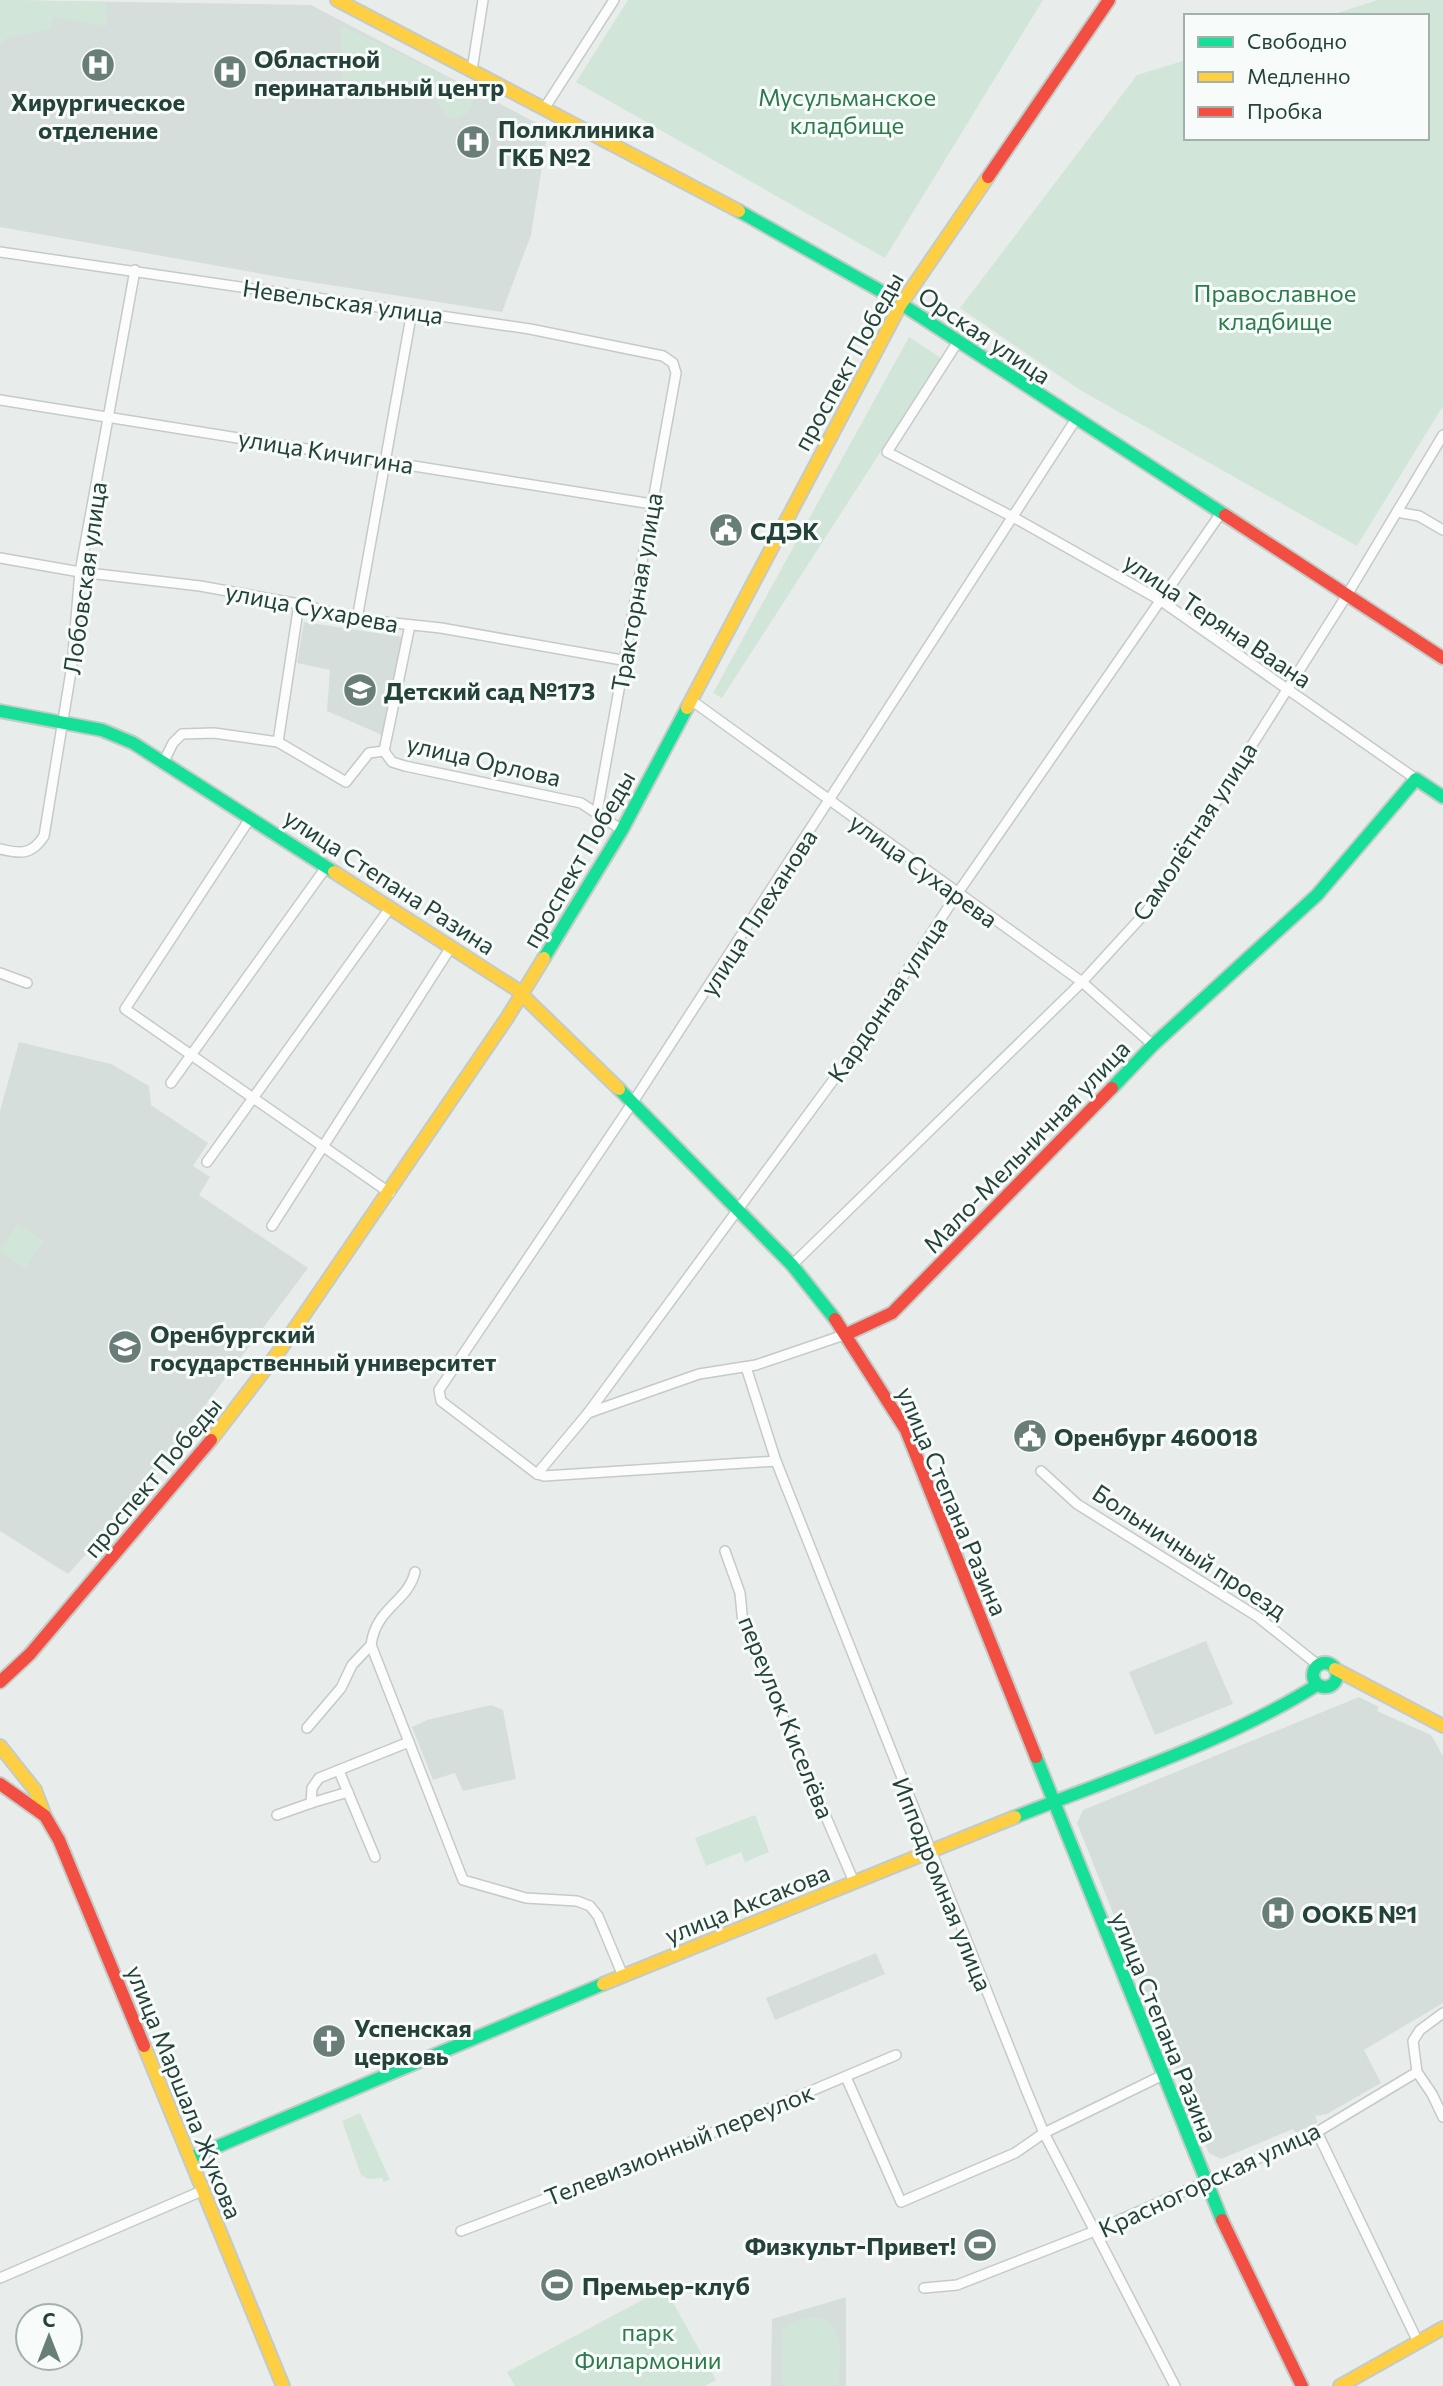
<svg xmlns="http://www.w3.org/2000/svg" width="1443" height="2386" font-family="Commissioner,sans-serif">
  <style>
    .built { fill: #d6dedb }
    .green { fill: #d1e6d8 }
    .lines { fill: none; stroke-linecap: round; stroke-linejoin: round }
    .street-casing { stroke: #c5cac8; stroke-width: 12 }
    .fast-casing { stroke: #c3cbc8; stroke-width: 16 }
    .slow-casing { stroke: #c3cbc8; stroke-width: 16 }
    .jam-casing { stroke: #c3cbc8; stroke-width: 16 }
    .street { stroke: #fcfcfc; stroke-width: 9 }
    .fast { stroke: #16e098; stroke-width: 12 }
    .slow { stroke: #ffcf43; stroke-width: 12 }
    .jam { stroke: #f24e42; stroke-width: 12 }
    .labels { text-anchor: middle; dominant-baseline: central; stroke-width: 6; stroke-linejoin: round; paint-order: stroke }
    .poi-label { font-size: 24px; font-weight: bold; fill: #24423a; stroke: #f7fbf9; text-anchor: start }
    .park-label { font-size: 24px; fill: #2d7a4b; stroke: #f7fbf9 }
    .street-label { font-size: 24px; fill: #24423a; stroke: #f7fbf9 }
  </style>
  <rect width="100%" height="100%" fill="#e8edeb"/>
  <g class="built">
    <path d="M0,0L311,5L548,129L531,235L502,312L285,278L0,227Z"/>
    <path d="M304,622L403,637L382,735L327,711L330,670L297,663Z"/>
    <path d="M19,1042L111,1064L149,1086L151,1105L208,1143L193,1166L210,1177L199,1195L308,1268L128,1508L68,1574L0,1531V1111Z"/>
    <path d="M1206,1641L1233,1704L1155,1735L1129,1672Z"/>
    <path d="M1359,1697L1379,1707L1377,1711L1431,1735L1443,1756V2003L1364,2050L1381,2083L1327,2114L1315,2116L1318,2122L1297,2135L1293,2129L1221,2159L1209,2153L1077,1823L1083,1810Z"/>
    <path d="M491,1705L503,1710L516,1779L463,1791L455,1773L433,1780L412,1727L427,1720Z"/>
    <path d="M876,1953L885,1974L775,2020L766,1998Z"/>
    <path d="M846,2297V2386H771L772,2319Z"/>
  </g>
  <g class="green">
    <path d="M0,0L106,2L107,26L52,17L50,29L6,38L0,44Z"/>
    <path d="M628,0H1043L885,258L576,82Z"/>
    <path d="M1378,0H1443V406L1357,546L1080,390L960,308L1137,75L1186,60V138H1427V16H1328Z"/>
    <path d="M341,25L477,92L469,112L457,119C438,115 438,100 433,85C405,78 366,86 342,78Z"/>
    <path d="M909,337L941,358L722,698L713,693Z"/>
    <path d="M17,1224L43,1241L25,1268L0,1252Z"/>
    <path d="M755,1815L769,1852L745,1862L741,1852L706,1866L695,1838Z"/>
    <path d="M360,2113L390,2180L384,2182L382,2178L368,2179L361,2175L342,2121Z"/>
    <path d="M665,2288L716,2380L705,2386H515L507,2372Z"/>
    <path d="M806,2318C848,2313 839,2358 839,2386H782V2331L789,2324Z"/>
  </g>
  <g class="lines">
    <g class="street-casing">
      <g id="street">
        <path d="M472,70L483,0"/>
        <path d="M544,109L614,0"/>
        <path d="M0,252L530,329L663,356L673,363L676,373L597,812"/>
        <path d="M957,343L887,452L1013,517L1160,600L1416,779"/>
        <path d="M0,400L652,504"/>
        <path d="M1397,512L1419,516L1443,530"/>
        <path d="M0,558L80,572L200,586L299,604L357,619L441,628L622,660"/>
        <path d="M357,619L412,311"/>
        <path d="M691,700L1082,982L1153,1045"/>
        <path d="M278,742L299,604"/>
        <path d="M384,751L392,762L405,766L581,803L622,830"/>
        <path d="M384,751L410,625"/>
        <path d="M164,761L173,743L182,734L214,733L278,742L346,782L369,753L384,751"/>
        <path d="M251,817L125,1009L390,1193"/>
        <path d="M0,849C21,854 32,855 44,836L72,665L80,572L135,270"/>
        <path d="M0,973L27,983"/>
        <path d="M171,1083L327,866"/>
        <path d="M207,1162L390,908"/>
        <path d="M272,1226L451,947"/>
        <path d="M792,1265L1082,982L1147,911L1347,595L1443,435"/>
        <path d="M746,1367L776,1461L1025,2087L1044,2133L1175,2386"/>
        <path d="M588,1413L699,1374L756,1365L847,1334"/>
        <path d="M776,1461L544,1476L537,1474L441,1401L439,1390L633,1102L1076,419"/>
        <path d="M1041,1471L1077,1504L1258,1617L1318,1665"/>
        <path d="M537,1474L588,1413L851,1056L957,894L1221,513"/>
        <path d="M725,1551L740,1593L743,1624L854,1882"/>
        <path d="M415,1572C408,1602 376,1607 371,1645L463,1880L526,1898L577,1901L590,1906L598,1916L623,1976"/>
        <path d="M307,1728L341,1688L352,1665L371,1645"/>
        <path d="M339,1771L375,1857"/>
        <path d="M311,1803L348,1792"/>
        <path d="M277,1815L311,1803L312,1788L319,1778L409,1742"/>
        <path d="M1417,2072L1432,2094L1443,2117"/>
        <path d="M846,2077L901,2202L1015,2153L1044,2133L1161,2076"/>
        <path d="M1317,2132L1418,2342"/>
        <path d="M461,2231L655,2157L896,2055"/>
        <path d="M0,2278L204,2190"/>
        <path d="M924,2288L957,2285L1095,2231L1317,2132L1417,2072L1413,2041L1420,2030L1443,2013"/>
      </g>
    </g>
    <g class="fast-casing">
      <g id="fast">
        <path d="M739,211L886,294L1225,515"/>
        <path d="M0,711L102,730L133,743L334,872"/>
        <path d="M544,958L622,830L687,708"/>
        <path d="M1112,1088L1153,1045L1317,895L1416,779L1443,797"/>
        <path d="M619,1089L792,1265L835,1319"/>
        <circle cx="1325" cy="1675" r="12"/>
        <path d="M1036,1757L1222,2220"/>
        <path d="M1015,1817C1113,1778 1228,1741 1317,1685"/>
        <path d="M190,2158L603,1984"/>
      </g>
    </g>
    <g class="slow-casing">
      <g id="slow">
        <path d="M337,0L739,211"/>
        <path d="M687,708L901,304L988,177"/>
        <path d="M334,872L516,989L619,1089"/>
        <path d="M211,1440L280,1350L507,1018L544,958"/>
        <path d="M1335,1669L1443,1726"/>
        <path d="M0,1746L35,1790L45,1816"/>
        <path d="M603,1984L1015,1817"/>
        <path d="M144,2046L283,2386"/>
        <path d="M1340,2386L1443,2328"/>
      </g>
    </g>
    <g class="jam-casing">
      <g id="jam">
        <path d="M988,177L1109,0"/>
        <path d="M1225,515L1443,658"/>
        <path d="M835,1319L906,1430L1036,1757"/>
        <path d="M847,1334L892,1313L1112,1088"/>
        <path d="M0,1682L30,1654L211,1440"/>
        <path d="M0,1784L45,1816L59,1840L144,2046"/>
        <path d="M1222,2220L1302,2386"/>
      </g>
    </g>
    <use href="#street" class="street"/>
    <use href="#fast" class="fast"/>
    <use href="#slow" class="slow"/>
    <use href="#jam" class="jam"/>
  </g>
  <defs>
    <g id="hospital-disc" transform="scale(1.75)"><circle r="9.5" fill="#697e78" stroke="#f7fbf9"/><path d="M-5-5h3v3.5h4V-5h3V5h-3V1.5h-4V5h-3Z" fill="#fff"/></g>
    <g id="civic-disc" transform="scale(1.75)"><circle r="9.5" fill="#697e78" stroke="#f7fbf9"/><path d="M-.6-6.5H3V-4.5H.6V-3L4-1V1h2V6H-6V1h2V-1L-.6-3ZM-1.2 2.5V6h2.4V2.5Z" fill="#fff"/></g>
    <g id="school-disc" transform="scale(1.75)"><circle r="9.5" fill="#697e78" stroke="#f7fbf9"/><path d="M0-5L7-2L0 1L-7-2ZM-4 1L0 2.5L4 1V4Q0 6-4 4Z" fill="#fff"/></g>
    <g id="university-disc" transform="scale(1.75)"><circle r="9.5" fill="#697e78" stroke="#f7fbf9"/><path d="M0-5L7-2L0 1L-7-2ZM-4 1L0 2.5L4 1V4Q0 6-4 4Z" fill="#fff"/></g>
    <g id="church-disc" transform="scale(1.75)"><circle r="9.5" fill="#697e78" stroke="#f7fbf9"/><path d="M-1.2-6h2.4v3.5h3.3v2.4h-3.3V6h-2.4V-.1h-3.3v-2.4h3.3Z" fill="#fff"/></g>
    <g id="stadium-disc" transform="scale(1.75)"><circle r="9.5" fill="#697e78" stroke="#f7fbf9"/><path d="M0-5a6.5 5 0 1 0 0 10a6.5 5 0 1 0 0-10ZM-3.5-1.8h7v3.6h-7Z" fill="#fff"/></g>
  </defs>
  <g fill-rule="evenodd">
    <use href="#hospital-disc" x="98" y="65"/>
    <use href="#hospital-disc" x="230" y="72"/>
    <use href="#hospital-disc" x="473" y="142"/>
    <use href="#civic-disc" x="726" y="530"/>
    <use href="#school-disc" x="360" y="690"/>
    <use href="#university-disc" x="125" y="1347"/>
    <use href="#civic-disc" x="1030" y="1436"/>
    <use href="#hospital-disc" x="1278" y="1913"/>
    <use href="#church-disc" x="329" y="2041"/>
    <use href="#stadium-disc" x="980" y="2245"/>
    <use href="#stadium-disc" x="557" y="2285"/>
  </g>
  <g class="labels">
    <g class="poi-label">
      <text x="254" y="58">Областной<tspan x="254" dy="28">перинатальный центр</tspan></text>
      <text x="98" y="101" text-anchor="middle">Хирургическое<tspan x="98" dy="28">отделение</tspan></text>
      <text x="498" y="128">Поликлиника<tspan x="498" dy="28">ГКБ №2</tspan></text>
      <text x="750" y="530">СДЭК</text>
      <text x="384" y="690">Детский сад №173</text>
      <text x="150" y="1333">Оренбургский<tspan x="150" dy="28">государственный университет</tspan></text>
      <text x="1054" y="1436">Оренбург 460018</text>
      <text x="1302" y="1913">ООКБ №1</text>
      <text x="354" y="2027">Успенская<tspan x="354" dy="28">церковь</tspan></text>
      <text x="956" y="2245" text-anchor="end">Физкульт-Привет!</text>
      <text x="582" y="2285">Премьер-клуб</text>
    </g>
    <g class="park-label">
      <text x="847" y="96">Мусульманское<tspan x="847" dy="28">кладбище</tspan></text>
      <text x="1275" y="292">Православное<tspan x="1275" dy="28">кладбище</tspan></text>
      <text x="648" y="2331">парк<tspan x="648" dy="28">Филармонии</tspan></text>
    </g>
    <g class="street-label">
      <text transform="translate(343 301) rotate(8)">Невельская улица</text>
      <text transform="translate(985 335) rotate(34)">Орская улица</text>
      <text transform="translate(848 361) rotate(-61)">проспект Победы</text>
      <text transform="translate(326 451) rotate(9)">улица Кичигина</text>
      <text transform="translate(84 578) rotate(-82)">Лобовская улица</text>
      <text transform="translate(636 592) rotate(-80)">Тракторная улица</text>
      <text transform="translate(312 607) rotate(11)">улица Сухарева</text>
      <text transform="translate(1218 620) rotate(34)">улица Теряна Ваана</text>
      <text transform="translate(484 760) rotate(13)">улица Орлова</text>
      <text transform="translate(1194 831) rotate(-57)">Самолётная улица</text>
      <text transform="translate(578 859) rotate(-60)">проспект Победы</text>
      <text transform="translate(924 870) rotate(36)">улица Сухарева</text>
      <text transform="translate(390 881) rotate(33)">улица Степана Разина</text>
      <text transform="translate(758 912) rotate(-57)">улица Плеханова</text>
      <text transform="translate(887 999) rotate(-56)">Кардонная улица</text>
      <text transform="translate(1026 1146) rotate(-46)">Мало-Мельничная улица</text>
      <text transform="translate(152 1477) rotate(-50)">проспект Победы</text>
      <text transform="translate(953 1501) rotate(67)">улица Степана Разина</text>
      <text transform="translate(1190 1551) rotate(33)">Больничный проезд</text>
      <text transform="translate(787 1717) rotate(68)">переулок Киселёва</text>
      <text transform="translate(943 1884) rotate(68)">Ипподромная улица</text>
      <text transform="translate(747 1903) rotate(-22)">улица Аксакова</text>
      <text transform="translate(1165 2027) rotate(68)">улица Степана Разина</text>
      <text transform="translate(185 2092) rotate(68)">улица Маршала Жукова</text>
      <text transform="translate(679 2144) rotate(-22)">Телевизионный переулок</text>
      <text transform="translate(1209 2179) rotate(-25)">Красногорская улица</text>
    </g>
  </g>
  <rect x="1184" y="14" width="245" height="126" fill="#f7fbf9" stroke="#a3b1ad" stroke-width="2"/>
  <rect x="1198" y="37" width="35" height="10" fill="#16e098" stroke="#a3b1ad" stroke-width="2"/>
  <text x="1247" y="49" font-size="21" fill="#24423a">Свободно</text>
  <rect x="1198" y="72" width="35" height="10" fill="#ffcf43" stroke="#a3b1ad" stroke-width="2"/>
  <text x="1247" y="84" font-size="21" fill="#24423a">Медленно</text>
  <rect x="1198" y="107" width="35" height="10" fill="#f24e42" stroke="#a3b1ad" stroke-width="2"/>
  <text x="1247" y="119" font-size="21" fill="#24423a">Пробка</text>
  <g transform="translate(49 2337)"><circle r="33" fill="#f7fbf9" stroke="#a3b1ad" stroke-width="2"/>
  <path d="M0-5L12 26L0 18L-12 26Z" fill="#697e78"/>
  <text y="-10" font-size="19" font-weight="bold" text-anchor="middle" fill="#24423a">С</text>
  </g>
</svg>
